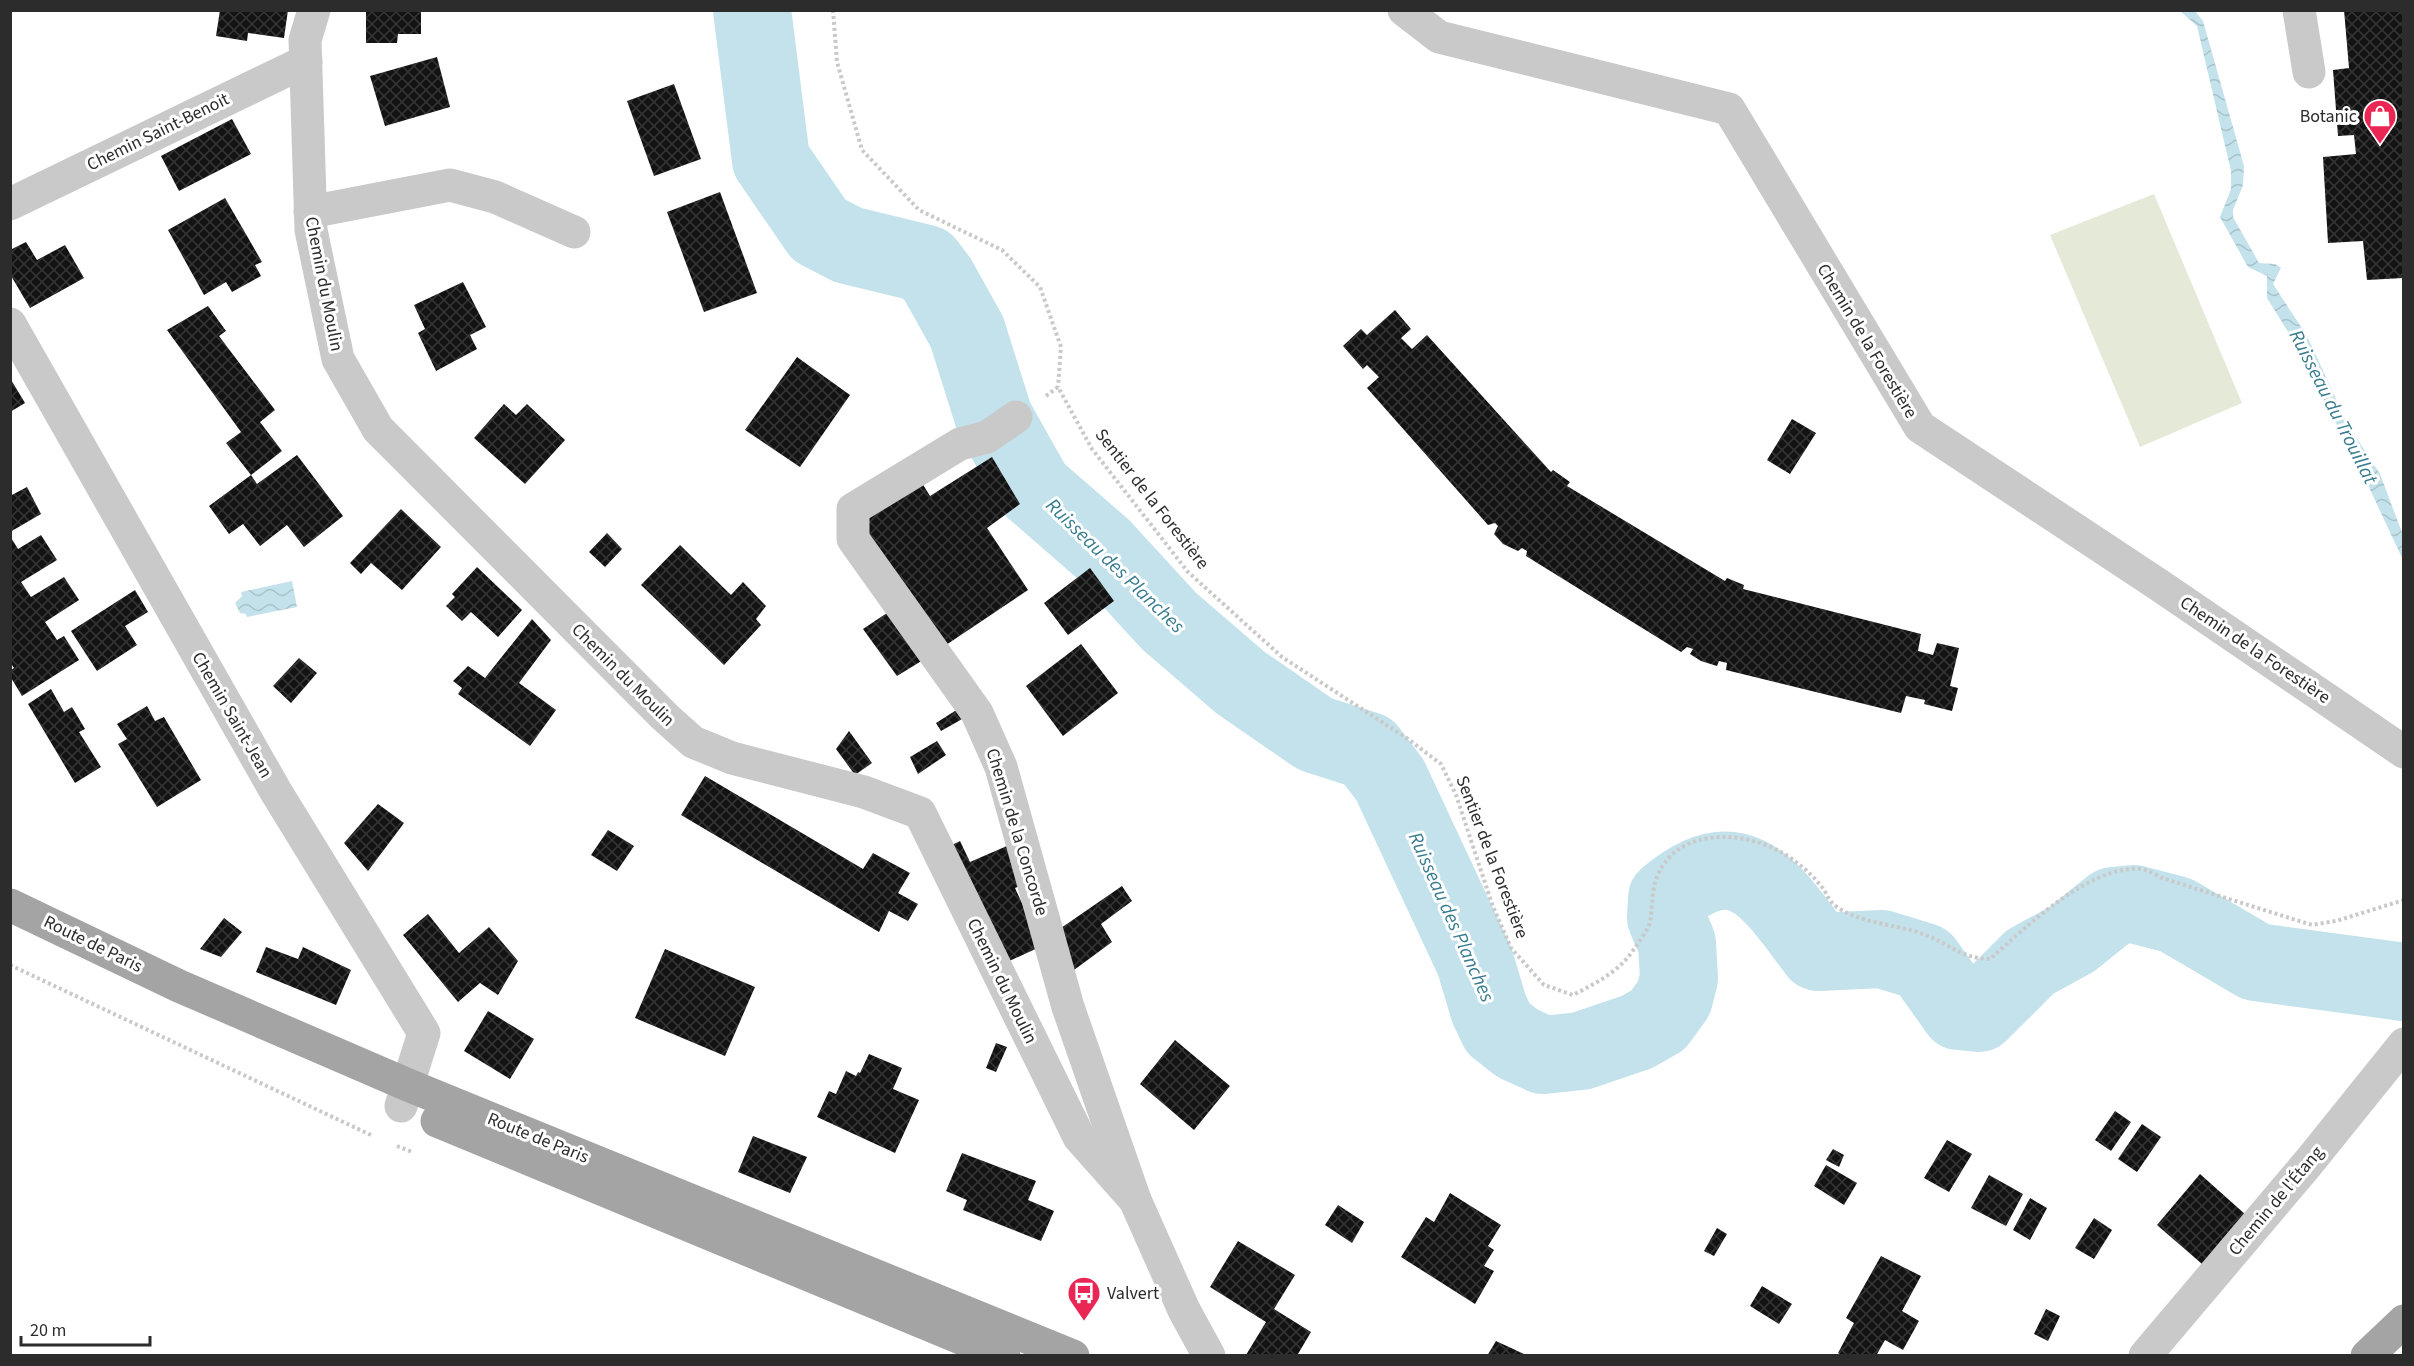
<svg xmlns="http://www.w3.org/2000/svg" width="2414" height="1366" font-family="'Source Sans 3',sans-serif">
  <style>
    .park { fill: #e5ead8 }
    .water { fill: url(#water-waves) }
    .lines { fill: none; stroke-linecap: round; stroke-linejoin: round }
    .river { stroke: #c3e2eb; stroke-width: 78 }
    .building { fill: url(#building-cross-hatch) }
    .path { stroke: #c9c9c9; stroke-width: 4; stroke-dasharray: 3 3; stroke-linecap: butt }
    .minor { stroke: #c9c9c9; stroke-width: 33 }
    .major { stroke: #a4a4a4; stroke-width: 33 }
    .labels { text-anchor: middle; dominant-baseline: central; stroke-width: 6; stroke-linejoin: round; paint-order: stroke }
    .poi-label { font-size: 18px; fill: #2c2c2c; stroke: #fff; text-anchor: end }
    .street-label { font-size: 18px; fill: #2c2c2c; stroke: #fff }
    .water-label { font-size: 20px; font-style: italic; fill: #387c8f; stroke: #fff }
  </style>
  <defs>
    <pattern id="water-waves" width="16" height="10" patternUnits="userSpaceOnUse" patternTransform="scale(1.5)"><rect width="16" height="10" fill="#c3e2eb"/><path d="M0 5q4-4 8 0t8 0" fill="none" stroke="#a8c2ca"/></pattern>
    <pattern id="building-cross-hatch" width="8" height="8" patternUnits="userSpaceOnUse" patternTransform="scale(1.5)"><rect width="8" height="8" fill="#131313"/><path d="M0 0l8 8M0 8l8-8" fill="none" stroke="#363636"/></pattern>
  </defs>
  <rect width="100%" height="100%" fill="#fff"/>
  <path class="park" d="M2154,194L2242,403L2140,447L2050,235Z"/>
  <g class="water">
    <path d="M2180,11H2195L2203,21L2244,166L2243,185L2233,210V217L2259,263L2275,264L2281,268L2273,284L2307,336L2348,425L2380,474L2403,535V560L2359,466L2321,395L2310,367L2267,298V276L2248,267L2220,217L2231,189V171L2197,26Z"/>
    <path d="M292,581L297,607L247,617L246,614L240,613L235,603L242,596L241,592Z"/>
  </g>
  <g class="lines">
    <path class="river" d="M752,10L771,160L819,230L848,245L926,264L938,280L967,332L994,418L1034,489L1103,549L1169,621L1241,683L1315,734L1368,751L1390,780L1475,962L1489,1009L1498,1028L1517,1043L1543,1055L1581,1051L1637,1032L1658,1020L1674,998L1679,978L1677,943L1666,918L1667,898C1741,835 1773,893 1818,952L1882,949L1924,962L1959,1011L1979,1013L2030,962L2072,939L2113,906L2134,904L2176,915L2256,962L2404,982"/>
  </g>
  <g class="building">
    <path d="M220,10H288L284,38L248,33L247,41L216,36Z"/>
    <path d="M366,10H421V34H398L397,43H366Z"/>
    <path d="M2344,10H2403V278L2367,280L2363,241L2328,243L2323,157L2356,154L2354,135L2338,136L2333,70L2349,68Z"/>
    <path d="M437,57L450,107L385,126L370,76Z"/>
    <path d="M674,84L701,159L654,176L627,101Z"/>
    <path d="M232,119L251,154L179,191L161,156Z"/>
    <path d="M720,192L757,293L704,312L667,212Z"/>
    <path d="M225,198L262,262L255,265L261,276L232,292L226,282L204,295L168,230Z"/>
    <path d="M26,242L37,260L65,245L84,278L30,308L10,274V250Z"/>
    <path d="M463,282L486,327L470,335L477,349L436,371L418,333L425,329L414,305Z"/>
    <path d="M208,306L226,331L219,336L275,410L260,422L282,451L251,475L226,443L241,432L167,330Z"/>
    <path d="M1395,310L1411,329L1401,338L1412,349L1427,335L1551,472L1553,470L1570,482L1567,486L1725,581L1727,578L1744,585L1743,589L1921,634L1918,651L1933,655L1937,643L1959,648L1950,686L1958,688L1952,711L1924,704L1925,700L1906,696L1901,713L1726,670L1727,663L1719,661L1717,666L1701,661L1690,654L1693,649L1687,647L1681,652L1526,556L1527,551L1522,548L1518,551L1503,544L1494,534L1498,526L1495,523L1488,525L1367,388L1379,377L1367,365L1363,369L1343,346L1361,329L1367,335Z"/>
    <path d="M797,357L850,395L800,467L745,430Z"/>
    <path d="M10,378L25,403L10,412Z"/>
    <path d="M504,404L516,415L527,404L565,440L525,484L474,438Z"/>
    <path d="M1792,419L1816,433L1790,474L1767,460Z"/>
    <path d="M297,455L343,516L304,547L287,525L260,546L243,524L229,534L209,506L251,475L257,484Z"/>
    <path d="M992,457L1020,504L987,528L1028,590L943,647L860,534L863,516L919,478L930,496Z"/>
    <path d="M27,487L41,514L10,532V496Z"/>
    <path d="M401,509L441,547L402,590L371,563L361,574L350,563Z"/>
    <path d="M607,533L622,549L605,567L589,552Z"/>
    <path d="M41,535L57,560L21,582L31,597L64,577L79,600L45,622L57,640L64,636L79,660L22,696L10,676V671L14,668L10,662V536L18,549Z"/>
    <path d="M680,545L731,595L743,582L766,606L756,619L761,625L724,665L641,585Z"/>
    <path d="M477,567L522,610L498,637L471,612L462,621L446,606L455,597L452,594Z"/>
    <path d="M1090,568L1114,601L1068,635L1044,603Z"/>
    <path d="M135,590L148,612L125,626L137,645L97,671L71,631Z"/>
    <path d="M890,611L923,660L897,676L863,629Z"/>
    <path d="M532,619L551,640L519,683L556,710L530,746L458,694L462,688L453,681L468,666L485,678Z"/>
    <path d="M1081,644L1118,693L1063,736L1026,686Z"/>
    <path d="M299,658L317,673L291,703L273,686Z"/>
    <path d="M51,689L64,712L72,707L85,729L79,732L101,767L75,783L28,704Z"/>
    <path d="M147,706L155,721L164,717L201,780L157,807L118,744L127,739L117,724Z"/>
    <path d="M958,709L964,718L941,731L936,723Z"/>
    <path d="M849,731L872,763L855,775L836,749Z"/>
    <path d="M937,741L946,755L918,774L910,757Z"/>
    <path d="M705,776L863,869L873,853L910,873L898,893L918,904L908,921L889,911L879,932L681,815Z"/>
    <path d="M378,804L404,823L368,871L344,843Z"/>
    <path d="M608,830L634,846L617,871L591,855Z"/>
    <path d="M960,841L970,862L1016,842L1029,882L1015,888L1042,946L1007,962L952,845Z"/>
    <path d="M1122,886L1132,901L1101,924L1112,942L1074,970L1061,928Z"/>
    <path d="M428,914L459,953L489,927L518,961L498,995L480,983L458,1002L403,935Z"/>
    <path d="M224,918L242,932L221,957L200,949Z"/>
    <path d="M266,947L298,959L303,947L351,970L336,1005L256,972Z"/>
    <path d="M665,949L755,987L725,1056L635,1018Z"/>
    <path d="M488,1011L534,1039L510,1079L464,1051Z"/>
    <path d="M1175,1040L1230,1086L1194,1130L1140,1084Z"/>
    <path d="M996,1043L1007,1047L996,1072L986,1068Z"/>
    <path d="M869,1054L902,1068L893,1089L919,1100L895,1153L817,1117L829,1091L836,1094L846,1071L856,1076L858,1072L860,1073Z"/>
    <path d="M2115,1111L2131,1122L2111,1151L2095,1140Z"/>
    <path d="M2142,1124L2161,1137L2137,1172L2118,1159Z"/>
    <path d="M753,1136L807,1157L790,1193L738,1172Z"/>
    <path d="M1947,1140L1972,1154L1949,1192L1924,1178Z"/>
    <path d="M1833,1149L1844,1155L1839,1167L1826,1160Z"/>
    <path d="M962,1153L1036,1181L1028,1200L1054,1211L1041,1241L963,1210L967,1200L946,1191Z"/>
    <path d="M1826,1165L1857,1183L1844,1205L1814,1186Z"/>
    <path d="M2200,1174L2246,1215L2202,1264L2157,1225Z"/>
    <path d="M1989,1175L2023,1194L2006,1226L1971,1208Z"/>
    <path d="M1450,1193L1501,1225L1488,1246L1494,1250L1484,1266L1494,1271L1475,1304L1401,1257L1426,1217L1434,1222Z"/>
    <path d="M2030,1198L2047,1208L2030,1240L2013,1230Z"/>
    <path d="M1338,1205L1364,1222L1352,1243L1325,1225Z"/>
    <path d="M2094,1218L2112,1230L2094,1259L2075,1248Z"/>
    <path d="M1717,1228L1727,1234L1714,1256L1704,1251Z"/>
    <path d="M1238,1241L1295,1275L1274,1309L1311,1332L1298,1354L1300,1356L1246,1355L1266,1322L1210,1287Z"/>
    <path d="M1881,1256L1921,1276L1902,1311L1919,1321L1903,1350L1885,1340L1876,1356H1843L1838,1353L1854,1323L1846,1318Z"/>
    <path d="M1762,1286L1792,1304L1779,1324L1750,1306Z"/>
    <path d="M2046,1309L2060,1316L2048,1341L2034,1334Z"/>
    <path d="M1496,1341L1524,1354L1487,1356Z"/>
  </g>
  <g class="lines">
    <g class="path">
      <path d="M833,10L837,62L862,150L919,210L1002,250L1040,287L1061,347L1058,387"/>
      <path d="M1046,396L1058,387L1092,449L1188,572L1282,657L1408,739L1441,764L1456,795L1492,904L1511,948L1544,985L1573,995C1596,983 1619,972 1634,949C1639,942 1648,930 1650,922C1653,906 1651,892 1657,877C1676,828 1740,830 1779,851C1794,859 1810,872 1821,886C1827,893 1828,901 1837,907C1862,924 1895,924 1923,934C1948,943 1962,959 1990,959C2026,927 2089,865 2141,869C2148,870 2156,875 2162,878L2312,925L2336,921L2404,900"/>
      <path d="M10,965L373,1136"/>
      <path d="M397,1146L412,1152"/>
    </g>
    <g class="minor">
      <path d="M314,10L305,40L311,230L338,359L378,429L665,717L693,742L732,758L864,792L920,813L1079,1137L1135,1200"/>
      <path d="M1404,10L1439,37L1729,109L1920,427L2159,585L2404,752"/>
      <path d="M2299,10L2309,72"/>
      <path d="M10,204L306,61"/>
      <path d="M310,212L450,185L495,197L574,232"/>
      <path d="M10,324L275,790L424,1033L401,1106"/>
      <path d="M1016,417L987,437L960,444L853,509V539L977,713L1001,767L1068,1007L1135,1200L1184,1310L1209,1356"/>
      <path d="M2145,1356L2309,1162L2404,1044"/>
    </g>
    <g class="major">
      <path d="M10,905L179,986L408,1085L1073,1356"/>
      <path d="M437,1121L1004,1356"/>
      <path d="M2367,1356L2404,1321"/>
    </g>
  </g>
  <defs>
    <g id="shop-pin" transform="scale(1.725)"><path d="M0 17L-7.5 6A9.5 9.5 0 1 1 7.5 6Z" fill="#ea2655" stroke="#fff"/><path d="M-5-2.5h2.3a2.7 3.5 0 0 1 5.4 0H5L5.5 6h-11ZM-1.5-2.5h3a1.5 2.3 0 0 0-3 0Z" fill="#fff"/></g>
    <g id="bus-pin" transform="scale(1.725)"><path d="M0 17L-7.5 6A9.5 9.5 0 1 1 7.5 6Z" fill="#ea2655" stroke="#fff"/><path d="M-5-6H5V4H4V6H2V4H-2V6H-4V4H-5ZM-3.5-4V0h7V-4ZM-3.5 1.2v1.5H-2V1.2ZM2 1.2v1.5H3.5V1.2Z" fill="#fff"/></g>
  </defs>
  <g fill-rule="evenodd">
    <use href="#shop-pin" x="2380" y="116"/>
    <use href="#bus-pin" x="1084" y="1293"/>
  </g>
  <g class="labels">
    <g class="poi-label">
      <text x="2357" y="116">Botanic</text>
      <text x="1107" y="1293" text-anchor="start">Valvert</text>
    </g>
    <g class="street-label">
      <text transform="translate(158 132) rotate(-26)">Chemin Saint-Benoit</text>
      <text transform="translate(324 284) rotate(79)">Chemin du Moulin</text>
      <text transform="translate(1867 341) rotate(59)">Chemin de la Forestière</text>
      <text transform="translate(1152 499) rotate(52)">Sentier de la Forestière</text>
      <text transform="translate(2255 650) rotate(34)">Chemin de la Forestière</text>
      <text transform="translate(623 675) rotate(45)">Chemin du Moulin</text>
      <text transform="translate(232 715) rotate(60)">Chemin Saint-Jean</text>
      <text transform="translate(1017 832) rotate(73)">Chemin de la Concorde</text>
      <text transform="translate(1492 857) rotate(69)">Sentier de la Forestière</text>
      <text transform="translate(93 944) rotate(26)">Route de Paris</text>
      <text transform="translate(1002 981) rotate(64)">Chemin du Moulin</text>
      <text transform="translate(538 1138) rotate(22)">Route de Paris</text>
      <text transform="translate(2276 1201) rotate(-50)">Chemin de l'Étang</text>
    </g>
    <g class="water-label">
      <text transform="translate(2333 407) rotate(63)">Ruisseau du Trouillat</text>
      <text transform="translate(1115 566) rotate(44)">Ruisseau des Planches</text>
      <text transform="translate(1451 917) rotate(66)">Ruisseau des Planches</text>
    </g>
  </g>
  <rect width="2414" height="1366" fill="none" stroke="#2c2c2c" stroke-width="24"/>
  <path d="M21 1336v9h129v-9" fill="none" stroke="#2c2c2c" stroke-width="3"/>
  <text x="30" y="1336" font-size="18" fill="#2c2c2c" stroke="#ffffff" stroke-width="4.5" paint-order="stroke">20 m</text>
</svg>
